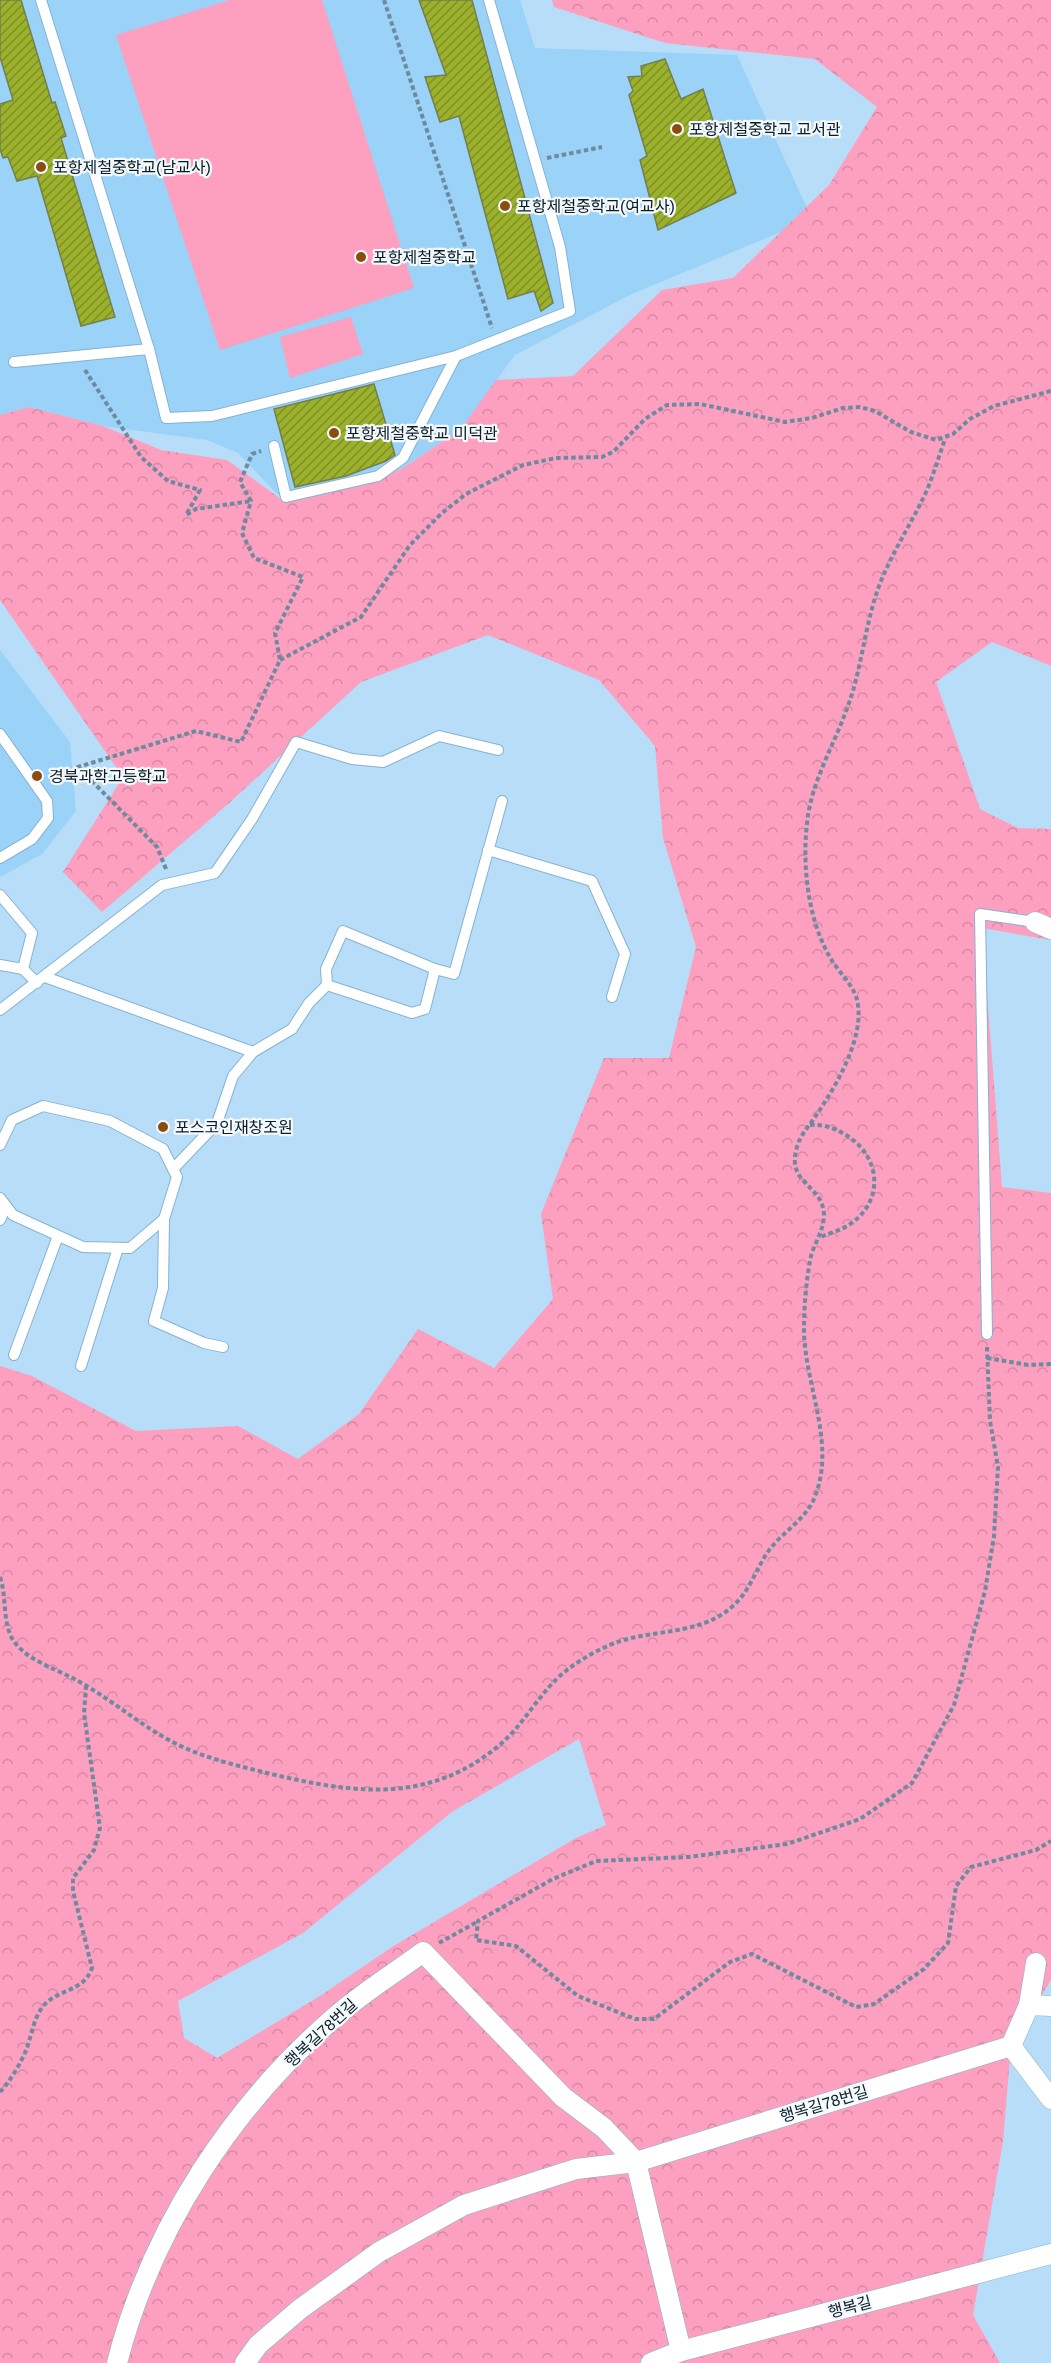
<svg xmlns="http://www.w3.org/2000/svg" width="1051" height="2363" font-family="Arial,'Noto Sans KR',sans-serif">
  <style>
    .built { fill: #9bd2f8 }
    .green { fill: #fd9fbe }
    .forest { fill: url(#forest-crowns); fill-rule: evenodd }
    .building { fill: url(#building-hatch); stroke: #747f50; stroke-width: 1.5 }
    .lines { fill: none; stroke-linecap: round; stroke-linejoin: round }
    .lane-casing { stroke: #84b3d3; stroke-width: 12 }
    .street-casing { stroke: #84b3d3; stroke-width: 21 }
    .path { stroke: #6d8a9f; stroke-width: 4; stroke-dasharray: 4.5 3; stroke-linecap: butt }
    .lane { stroke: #fff; stroke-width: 10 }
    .street { stroke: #fff; stroke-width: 20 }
    .poi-dot { fill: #8b4d0f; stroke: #f4f9fc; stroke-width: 2 }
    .labels { text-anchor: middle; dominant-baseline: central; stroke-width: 4.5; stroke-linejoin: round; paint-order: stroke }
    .poi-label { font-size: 16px; fill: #091c28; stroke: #f4f9fc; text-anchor: start }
    .street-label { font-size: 16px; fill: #091c28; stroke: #f4f9fc }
  </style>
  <defs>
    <pattern id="forest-crowns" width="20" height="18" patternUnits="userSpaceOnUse" patternTransform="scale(1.5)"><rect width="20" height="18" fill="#fd9fbe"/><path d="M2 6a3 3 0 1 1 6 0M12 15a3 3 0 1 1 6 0" fill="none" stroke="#d888a3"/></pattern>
    <pattern id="building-hatch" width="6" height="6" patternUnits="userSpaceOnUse" patternTransform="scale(1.5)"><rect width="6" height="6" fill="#9cb12b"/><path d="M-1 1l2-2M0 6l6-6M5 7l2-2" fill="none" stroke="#7d8f25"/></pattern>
  </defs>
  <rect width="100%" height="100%" fill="#b7ddf8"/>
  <g class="built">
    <path d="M0,0H520L535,48L737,55L812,219L632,294L515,355L461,429L400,470L285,502L238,453L207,440L103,426L29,407L0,415Z"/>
    <path d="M0,650L70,742L76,811L42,854L0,877Z"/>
  </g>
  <g class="green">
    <path d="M230,0H322L414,288L220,350L116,35Z"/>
    <path d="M351,317L363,354L290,378L280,337Z"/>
  </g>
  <path class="forest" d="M552,0H1051V666L992,642L936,682L980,809L1018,828L1051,829V940L982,928L1002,1187L1051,1193V1980L1011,2046L1003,2141L973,2315L1000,2363H0V1366L32,1376L136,1431L238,1426L298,1459L359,1414L418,1329L494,1368L553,1299L541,1214L604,1058H669L696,947L663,838L655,746L599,680L488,635L361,682L228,804L102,912L63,872L123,777L0,600V415L29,407L103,426L161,450L227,460L285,502L400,470L461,429L496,380L573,376L662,290L733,278L829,185L877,107L815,59L665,43L554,7ZM579,1739L606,1825L576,1838L392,1947L320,1996L217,2058L184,2038L178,2001L303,1933L453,1811Z"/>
  <g class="building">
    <path d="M0,0H21L52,103L55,102L66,136L61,138L115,317L81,326L37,176L17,181L8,157L3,158L0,149V104L13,100L0,57Z"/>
    <path d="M419,0H472L553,303L541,311L534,291L508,299L459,116L440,122L425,77L446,75Z"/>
    <path d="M665,59L681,99L703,89L736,193L658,230L640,160L647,156L629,95L633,91L628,77L642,76L641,66Z"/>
    <path d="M374,384L395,455L386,461L346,476L295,487L274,409Z"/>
  </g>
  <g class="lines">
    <g class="lane-casing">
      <g id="lane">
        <path d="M149,349L166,418L212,416L456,356L570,311L560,247L489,0"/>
        <path d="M14,362L149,349L41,0"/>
        <path d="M274,446L286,497L378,476L403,458L456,356"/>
        <path d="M0,734L47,801L48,818L32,839L0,858"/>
        <path d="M488,850L592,881L625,954L612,997"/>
        <path d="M0,895L32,933L23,969"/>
        <path d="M0,965L23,969L37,983"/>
        <path d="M435,969L454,974L502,801"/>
        <path d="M45,977L253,1052"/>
        <path d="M0,1010L162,885L215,873L252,819L296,742L352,759L383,762L439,736L498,750"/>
        <path d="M0,1145L12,1120L43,1106L110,1121L163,1149L177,1177L164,1219L130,1248L83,1247L13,1215L0,1198"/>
        <path d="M173,1169L217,1123L233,1076L253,1052L292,1029L309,1003L327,985L326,969L343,931L435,969L425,1009L412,1013L327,985"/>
        <path d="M164,1219L163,1288L154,1321L204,1343L223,1347"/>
        <path d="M0,1220L6,1206"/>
        <path d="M987,1334L980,914L1035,922"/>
        <path d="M14,1355L58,1236"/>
        <path d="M81,1366L118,1248"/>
      </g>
    </g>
    <g class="street-casing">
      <g id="street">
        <path d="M1035,922L1051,929"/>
        <path d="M1029,2005L1036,1963"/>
        <path d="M1011,2046L1029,2005L1051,2006"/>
        <path d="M1011,2046L1051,2099"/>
        <path d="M117,2363C152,2227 234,2102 342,2011C367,1990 396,1972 423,1952L563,2097L604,2128L636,2162L681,2351"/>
        <path d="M245,2363L258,2345L300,2309L379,2252L464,2205L576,2169L636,2162L1011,2046"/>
        <path d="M651,2363L681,2351L1051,2254"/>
      </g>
    </g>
    <g class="path">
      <path d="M384,0L492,328"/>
      <path d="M547,158L602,147"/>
      <path d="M85,370L141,457L168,481L200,490L186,515L196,509L251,501"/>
      <path d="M280,660L361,617L410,545L442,513L466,494L523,465L556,458L602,457L613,452L645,419L667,405L700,404L785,422L812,418L843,408L860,407L875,411L911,432L936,440L953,434L970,419L994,406L1051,391"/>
      <path d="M166,869L157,847L78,767L196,731L241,742L280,660L275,633L303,577L254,558L242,533L251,501L240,482L252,454L261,451"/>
      <path d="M810,1125C825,1124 837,1129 849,1137C883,1160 883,1205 847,1226C839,1231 829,1233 821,1237"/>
      <path d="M987,1347L990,1421L998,1467L994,1536L985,1591L954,1705L912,1783L860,1819L787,1844L688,1857L596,1861L553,1879L478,1921L476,1940L516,1946L578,1996L635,2019H654L730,1962L752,1954L856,2007L874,2004L924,1969L948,1943L956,1886L971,1867L1036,1850L1051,1841"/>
      <path d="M987,1358L1028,1365L1051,1364"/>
      <path d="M0,1577C7,1597 2,1622 13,1640C27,1661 55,1668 76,1680C108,1697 135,1721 167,1739C192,1753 219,1761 247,1768C339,1791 425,1811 503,1742C527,1720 541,1690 567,1670C584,1657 604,1646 624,1640C662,1629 704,1634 735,1604C751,1589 757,1566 770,1549C783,1532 803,1521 813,1501C838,1447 805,1387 804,1331C804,1307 806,1280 811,1256C815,1242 823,1232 824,1216C824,1185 788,1185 796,1151C799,1135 809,1127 817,1114C836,1086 863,1040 858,1005C856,987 840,974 831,959C808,921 802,866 807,823C811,783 833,747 846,711C862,671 864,627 879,586C892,552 912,523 927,490C934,473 939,456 945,439"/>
      <path d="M439,1943L477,1922"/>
      <path d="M0,2092C11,2080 21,2063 27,2048C32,2033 34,2016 45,2004C60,1989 84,1991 92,1968L73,1891V1878L94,1850L100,1828L84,1713L86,1687"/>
    </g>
    <use href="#lane" class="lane"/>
    <use href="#street" class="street"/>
  </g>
  <g class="poi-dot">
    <circle cx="677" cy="129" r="6"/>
    <circle cx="41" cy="167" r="6"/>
    <circle cx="505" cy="206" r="6"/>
    <circle cx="361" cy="257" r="6"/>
    <circle cx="334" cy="433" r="6"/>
    <circle cx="37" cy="776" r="6"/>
    <circle cx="163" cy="1127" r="6"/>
  </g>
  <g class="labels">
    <g class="poi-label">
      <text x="689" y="129">포항제철중학교 교서관</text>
      <text x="53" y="167">포항제철중학교(남교사)</text>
      <text x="517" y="206">포항제철중학교(여교사)</text>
      <text x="373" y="257">포항제철중학교</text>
      <text x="346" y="433">포항제철중학교 미덕관</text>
      <text x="49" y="776">경북과학고등학교</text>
      <text x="175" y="1127">포스코인재창조원</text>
    </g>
    <g class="street-label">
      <text transform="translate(321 2033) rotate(-43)">행복길78번길</text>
      <text transform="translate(824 2104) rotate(-17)">행복길78번길</text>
      <text transform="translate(850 2307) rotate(-15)">행복길</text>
    </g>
  </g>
</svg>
